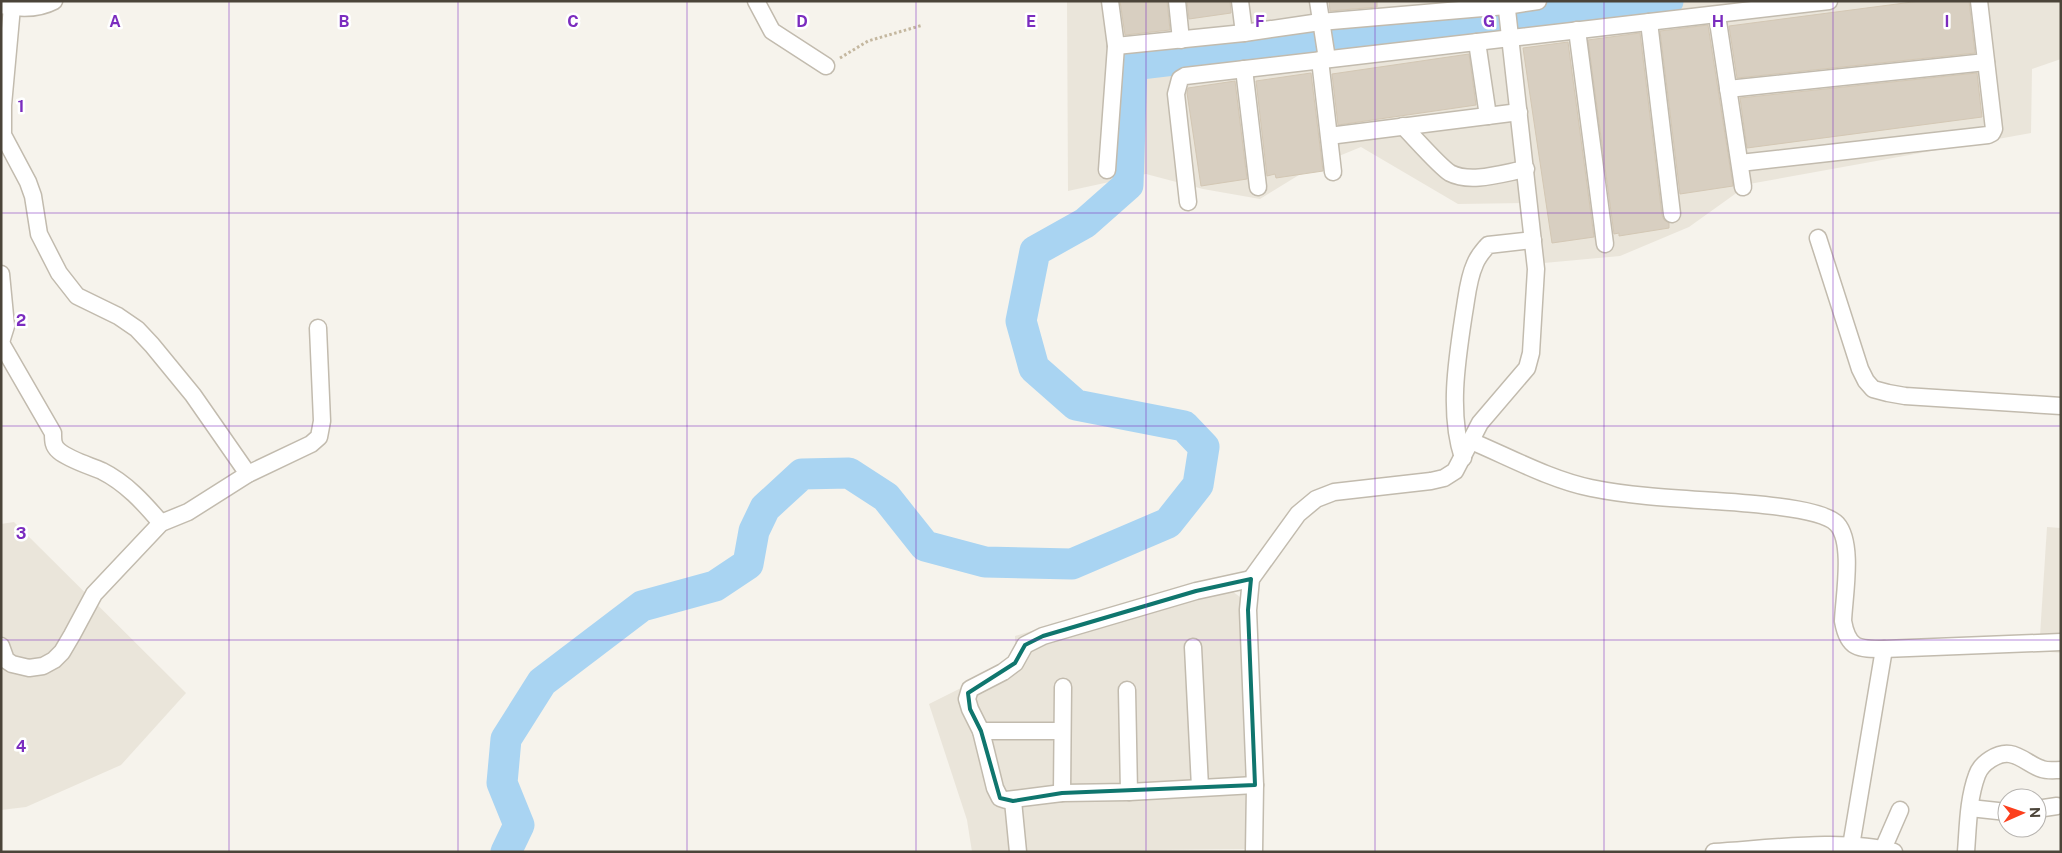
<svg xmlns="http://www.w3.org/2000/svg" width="2062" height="853" font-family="'Public Sans',sans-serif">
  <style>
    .residential { fill: #eae5da }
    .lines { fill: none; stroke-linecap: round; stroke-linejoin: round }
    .river { stroke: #a9d4f2; stroke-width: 31 }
    .building { fill: #d8cfc1; stroke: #d3c7b4 }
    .street-casing { stroke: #c2bbae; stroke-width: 19 }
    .path { stroke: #c4b79f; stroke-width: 3; stroke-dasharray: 2.5 2.5; stroke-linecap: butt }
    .street { stroke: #fff; stroke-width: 16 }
    .marked { fill: none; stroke: #0f766e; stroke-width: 4; stroke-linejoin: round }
    .grid { fill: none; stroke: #7b2cbf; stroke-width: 1; stroke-opacity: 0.55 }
    .grid-label { font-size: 16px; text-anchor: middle; font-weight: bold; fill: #7b2cbf; stroke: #fff; stroke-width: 5; stroke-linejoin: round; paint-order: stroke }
  </style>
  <rect width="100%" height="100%" fill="#f6f3ec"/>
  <g class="residential">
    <path d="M1067,1H2061V59L2032,69L2031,133L1749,184L1689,227L1620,256L1533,264L1525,203L1458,204L1361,147L1312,167L1260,199L1203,189L1146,174L1068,191Z"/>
    <path d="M14,522L186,693L121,765L26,807L1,810V524Z"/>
    <path d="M2047,527L2061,528V653L2039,651Z"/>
    <path d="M1217,580L1240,597L1247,849L972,852L967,820L929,704L1015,661V636L1117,605L1169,601Z"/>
  </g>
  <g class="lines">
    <path class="river" d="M506,852L519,825L502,783L506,739L542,682L642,606L715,586L748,564L754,531L765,508L802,474L849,473L886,497L925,546L985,562L1072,564L1168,523L1198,485L1204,447L1184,426L1076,405L1034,368L1021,321L1035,251L1085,223L1128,185L1132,65L1668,1"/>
  </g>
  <g class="building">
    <path d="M1120,1H1167L1170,30L1125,35Z"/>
    <path d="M1187,1H1230L1231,13L1189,19Z"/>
    <path d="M1329,1H1377V7L1330,11Z"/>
    <path d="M1920,1H1969L1975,53L1737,78L1729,26Z"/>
    <path d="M1708,25L1733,186L1680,194L1660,31Z"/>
    <path d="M1640,33L1662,215L1664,220L1669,223V228L1619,236V233L1614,234L1588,40Z"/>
    <path d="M1568,42L1594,237L1552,243L1523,48Z"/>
    <path d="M1469,54L1476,105L1338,125L1332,74Z"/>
    <path d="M1311,73L1323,171L1276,178L1275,174L1267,176L1256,81Z"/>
    <path d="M1977,73L1982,117L1747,148L1740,98Z"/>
    <path d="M1235,81L1247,179L1201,186L1187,93L1188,88Z"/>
  </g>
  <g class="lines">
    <g class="street-casing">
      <g id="street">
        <path d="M756,1L772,31L826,66"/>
        <path d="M1177,1L1181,40"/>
        <path d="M1240,1L1244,33"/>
        <path d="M1318,1L1327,59"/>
        <path d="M1,5C19,9 37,10 54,1"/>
        <path d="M12,7L3,105V135L28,182L33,196L39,234L59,273L77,296L118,316L137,329L152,345L193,395L248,474"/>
        <path d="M1717,15L1743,187"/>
        <path d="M1649,22L1672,214"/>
        <path d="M1577,30L1605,244"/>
        <path d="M1477,42L1488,116"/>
        <path d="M1116,46L1244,33L1320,22L1506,6L1538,1"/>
        <path d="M1320,60L1333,172"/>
        <path d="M1244,69L1258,187"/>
        <path d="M1728,89L1986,62"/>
        <path d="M1403,126C1414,137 1439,166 1450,173C1471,184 1503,173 1526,169"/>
        <path d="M1329,136L1519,112"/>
        <path d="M1740,163L1988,135L1992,133L1994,129L1979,1"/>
        <path d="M1107,170L1116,46L1110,1"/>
        <path d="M1188,202L1176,94L1180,79L1185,76L1829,1"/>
        <path d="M1818,238L1860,369L1866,381L1873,389L1888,393L1905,396L2061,406"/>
        <path d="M1,274L6,326L1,342"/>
        <path d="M1,343L53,433C53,441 53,446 59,451C70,460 88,465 102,471C126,483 144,503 161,523"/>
        <path d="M1471,441C1509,457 1551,480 1591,488C1640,498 1692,499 1742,503C1763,505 1823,509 1837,524C1854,543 1844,596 1843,621C1848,649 1858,649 1884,649L2061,642"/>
        <path d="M1463,458C1448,413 1457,359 1464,313C1467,296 1468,279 1475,264C1478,256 1483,251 1488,245L1533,240"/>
        <path d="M1251,579L1196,591L1043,636L1025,645L1015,663L1003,672L970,689L967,699L970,709L981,731L995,788L1000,798L1006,800L1062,793L1129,792L1255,785"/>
        <path d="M1,646L6,660L12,664L29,668L43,666L54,660L62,652L72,635L94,594L161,523L188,512L248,474L311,444L319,437L322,421L318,328"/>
        <path d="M1193,647L1200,787"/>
        <path d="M1127,690L1129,792"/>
        <path d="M981,731H1062"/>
        <path d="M1062,793L1063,687"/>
        <path d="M1013,801L1018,852"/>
        <path d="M1970,808L2007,812"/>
        <path d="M2037,809L2057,806"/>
        <path d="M1851,846L1884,649"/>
        <path d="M1883,849L1900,810"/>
        <path d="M1254,852L1255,785L1248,610L1251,579L1298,514L1316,499L1334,492L1431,481L1444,478L1455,471L1480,423L1527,368L1531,353L1536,269L1506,1"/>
        <path d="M1714,852C1766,849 1845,838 1894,852"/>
        <path d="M1966,852C1968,827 1968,799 1977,775C1981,763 1998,752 2010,754C2022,756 2031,766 2042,769C2047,771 2055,770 2061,770"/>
      </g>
    </g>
    <path class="path" d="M840,58L868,41L923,25"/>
    <use href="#street" class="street"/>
  </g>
  <path class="marked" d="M1251,579L1248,610L1255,785L1062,793L1013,801L1000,798L981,731L970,709L968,693L1015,663L1025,645L1043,636L1196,591Z"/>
  <path class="grid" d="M229,1V852M458,1V852M687,1V852M916,1V852M1146,1V852M1375,1V852M1604,1V852M1833,1V852M1,213H2061M1,426H2061M1,640H2061"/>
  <g class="grid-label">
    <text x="115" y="27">A</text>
    <text x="344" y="27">B</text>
    <text x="573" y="27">C</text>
    <text x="802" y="27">D</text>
    <text x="1031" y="27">E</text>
    <text x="1260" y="27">F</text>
    <text x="1489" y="27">G</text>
    <text x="1718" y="27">H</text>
    <text x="1947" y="27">I</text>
    <text x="21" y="112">1</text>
    <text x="21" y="326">2</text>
    <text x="21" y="539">3</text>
    <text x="21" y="752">4</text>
  </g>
  <rect width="2062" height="853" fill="none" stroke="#4b4439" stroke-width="5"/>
  <g transform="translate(2022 813) rotate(88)"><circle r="24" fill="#ffffff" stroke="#b7b4b0"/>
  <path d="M0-4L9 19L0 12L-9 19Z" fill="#fc3f1d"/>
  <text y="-8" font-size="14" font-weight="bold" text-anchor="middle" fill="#4b4439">N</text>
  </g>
</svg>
